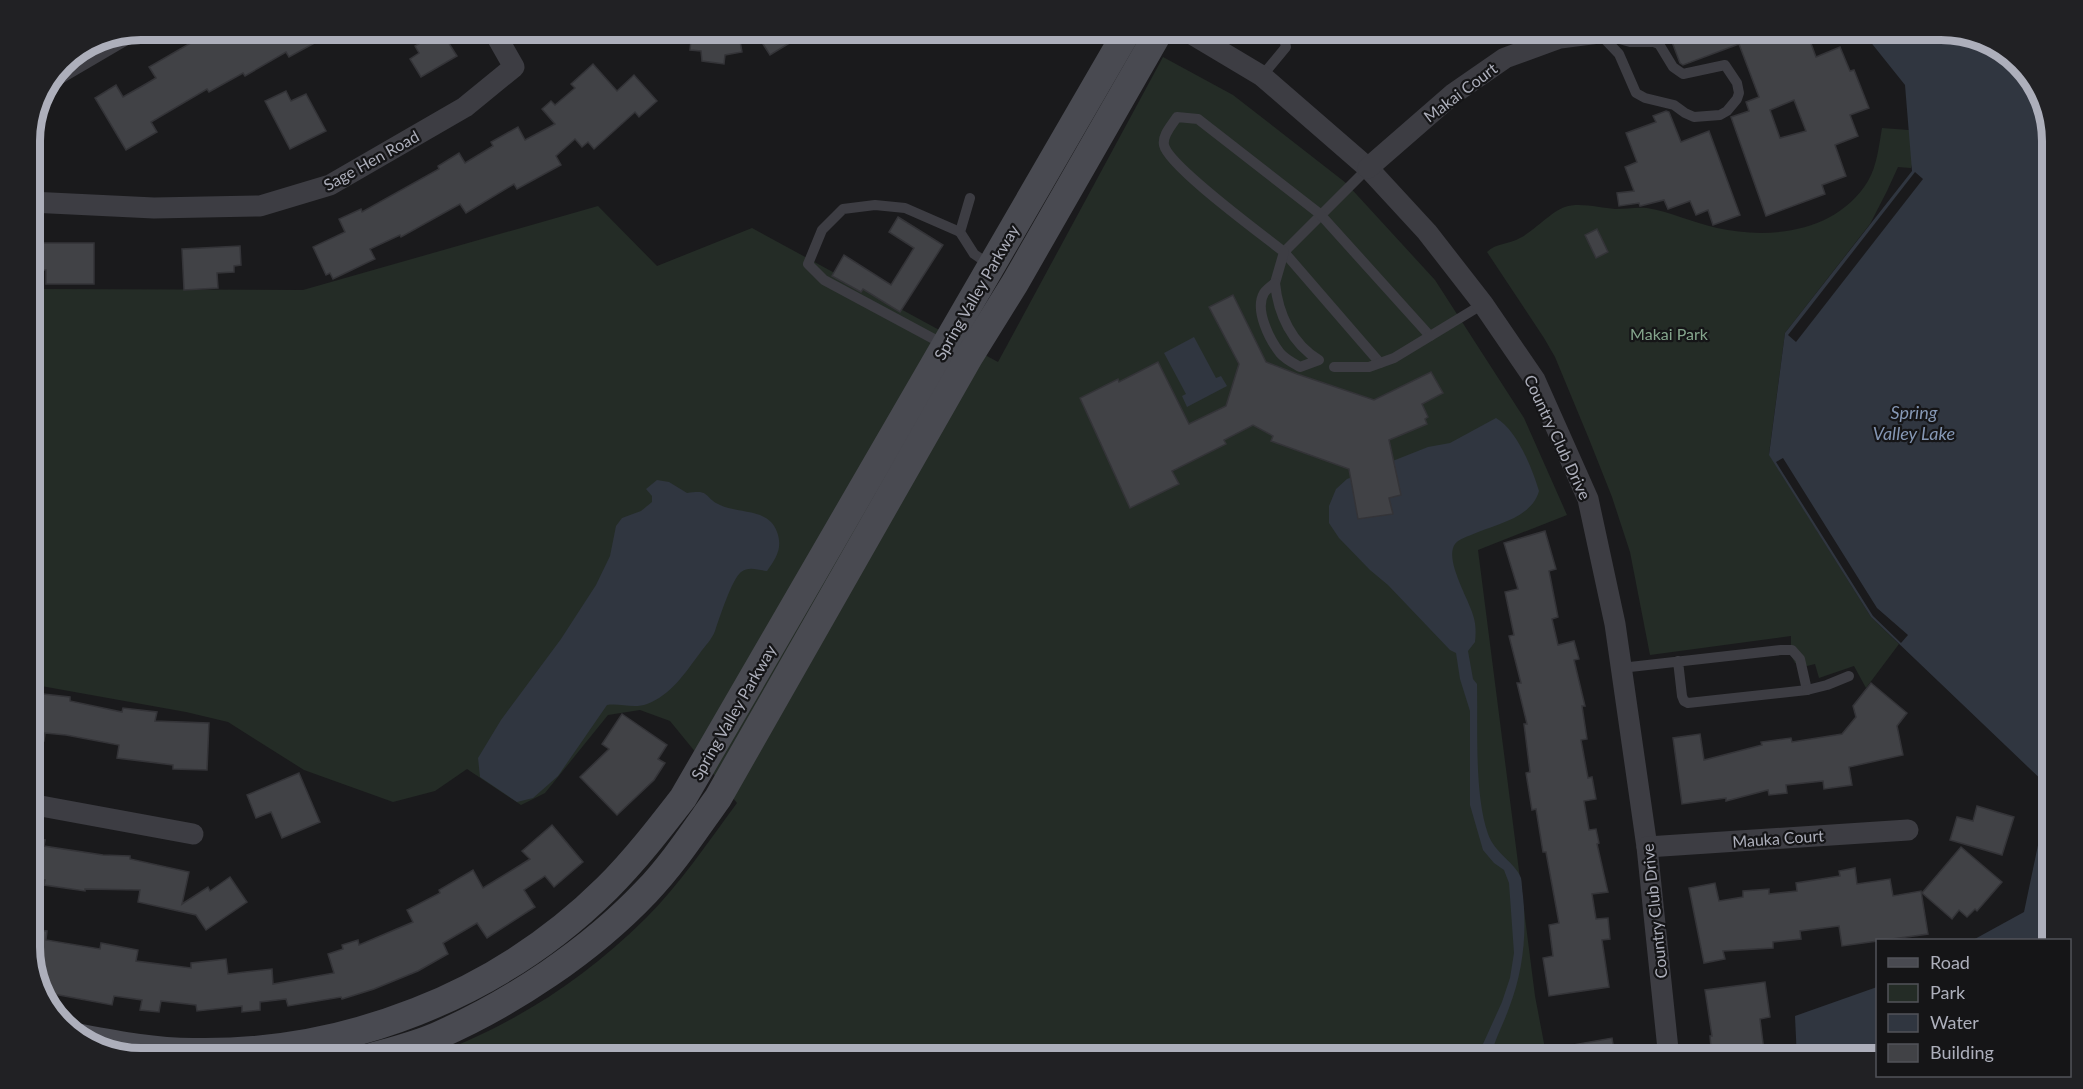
<svg xmlns="http://www.w3.org/2000/svg" width="2083" height="1089" font-family="Lato,sans-serif">
  <style>
    .green { fill: #242c26 }
    .water { fill: #303640 }
    .pier { fill: #1a1a1c }
    .building { fill: #414246; stroke: #343438; stroke-width: 1.5; fill-rule: evenodd }
    .lines { fill: none; stroke-linecap: round; stroke-linejoin: round }
    .lane { stroke: #3d3d43; stroke-width: 10 }
    .street { stroke: #3d3d43; stroke-width: 21 }
    .secondary { stroke: #494a51; stroke-width: 28 }
    .labels { text-anchor: middle; dominant-baseline: central; stroke-width: 4.5; stroke-linejoin: round; paint-order: stroke }
    .street-label { font-size: 16px; fill: #adafbb; stroke: #151517 }
    .park-label { font-size: 16px; fill: #84a58c; stroke: #151517 }
    .water-label { font-size: 18px; font-style: italic; fill: #8597b4; stroke: #151517 }
    .rim { fill: none; stroke: #adafbb; stroke-width: 8 }
  </style>
  <rect width="100%" height="100%" fill="#1a1a1c"/>
  <g class="green">
    <path d="M1163,57L1233,95L1346,183L1435,280L1524,418L1567,515L1478,550L1535,996L1547,1059H423C511,1026 579,984 646,918C680,884 708,842 737,803L670,721L640,710L608,715L545,793L521,805L467,769L435,791L393,802L304,770L228,722L186,712L30,684V289L303,290L598,206L657,266L752,228L998,362Z"/>
    <path d="M1882,128L1922,131L1911,168L1898,167L1887,191L1870,224L1785,333L1769,454L1871,617L1899,644L1866,688L1854,666L1819,678L1815,664L1807,666L1795,663L1791,655V636L1650,655L1630,552L1612,497L1589,439L1555,357L1544,338L1487,252C1496,243 1510,244 1520,238C1534,231 1552,211 1565,207C1579,202 1601,208 1615,209C1626,209 1636,207 1647,208C1671,212 1694,223 1717,228C1771,240 1837,232 1868,181C1877,166 1879,145 1882,128Z"/>
  </g>
  <g class="water">
    <path d="M1861,30H1942L1991,42L2034,80L2053,134V940H1973L2024,912L2050,788L1871,617L1769,455L1785,333L1912,171L1905,85Z"/>
    <path d="M1194,337L1216,378L1221,376L1227,386L1187,407L1182,396L1186,394L1164,353Z"/>
    <path d="M1496,418C1517,430 1532,468 1539,491C1531,519 1495,524 1471,535C1466,537 1459,539 1455,544C1444,559 1468,598 1473,615C1476,624 1476,633 1475,642L1468,651L1473,679L1477,684C1478,728 1474,794 1488,834C1495,854 1515,862 1521,878C1522,883 1522,890 1523,896C1527,934 1523,972 1509,1008C1503,1025 1494,1041 1490,1059H1480L1483,1044L1502,1002L1510,978L1514,953L1509,883L1504,870L1494,863L1483,850L1470,805V711L1460,679L1456,653L1450,650L1388,585L1370,570L1339,538L1329,523V506L1336,489L1347,479L1428,447L1450,443Z"/>
    <path d="M657,480L669,482L687,493C711,489 703,497 720,505C739,514 769,508 777,532C783,548 776,558 767,571C758,570 749,566 741,572C732,579 719,619 715,631C712,639 705,646 700,653C685,673 671,695 647,704C634,709 620,703 607,705L558,776L533,798L517,802L480,777L478,758L501,720L561,639L596,585L610,556L616,526L622,518L641,511L652,502V496L646,489Z"/>
    <path d="M1877,987V1059H1797L1795,1016Z"/>
  </g>
  <g class="pier">
    <path d="M1915,172L1923,179L1796,342L1788,335Z"/>
    <path d="M1783,458L1877,608L1908,635L1901,643L1873,616L1776,462Z"/>
  </g>
  <g class="building">
    <path d="M213,30H317L322,39L289,57L286,52L245,76L243,73L209,92L207,89L151,122L157,132L126,150L95,98L116,85L123,97L144,85L156,78L149,67Z"/>
    <path d="M429,30H468L448,42L457,56L421,77L410,59L419,53L415,46L432,36Z"/>
    <path d="M692,30H738L742,52L725,55L724,64L702,61L701,51L690,50Z"/>
    <path d="M754,30H811L770,55Z"/>
    <path d="M1682,30H1806L1816,57L1840,47L1850,71L1854,70L1869,108L1850,115L1858,136L1835,145L1846,176L1822,185L1825,194L1766,216L1731,117L1749,111L1746,102L1759,97L1739,44L1683,65L1680,63L1672,42L1685,37ZM1794,100L1806,131L1780,138L1770,110Z"/>
    <path d="M593,64L617,91L634,75L657,101L639,117L635,112L594,149L588,142L582,147L575,139L556,156L561,165L517,189L514,184L466,213L460,204L401,237L400,235L370,249L375,259L333,279L330,273L326,275L313,247L345,232L339,219L361,209L362,212L439,169L438,166L459,153L465,163L493,146L491,142L518,127L525,140L555,124L542,109L551,101L555,105L575,88L571,84Z"/>
    <path d="M286,91L291,101L306,94L326,131L290,149L265,101Z"/>
    <path d="M1666,111L1669,112L1681,142L1709,131L1740,215L1713,225L1708,210L1696,215L1690,201L1668,209L1664,200L1640,206L1639,203L1619,206L1617,193L1634,191L1625,167L1637,162L1626,133L1656,122L1653,116Z"/>
    <path d="M898,217L943,245L900,312L863,289L861,292L832,276L844,255L891,285L914,248L889,232Z"/>
    <path d="M1597,229L1608,252L1596,258L1585,235Z"/>
    <path d="M30,243H94V284H46V270H30Z"/>
    <path d="M240,246L241,265L234,266V272L217,273L218,288L184,290L182,249Z"/>
    <path d="M1233,295L1266,362L1297,374L1374,400L1431,372L1443,393L1422,404L1428,417L1425,419L1427,424L1389,440L1401,495L1389,498L1393,514L1358,519L1349,469L1271,441L1273,436L1253,425L1224,440L1226,444L1172,471L1179,484L1130,508L1080,398L1118,379L1119,382L1158,362L1189,424L1226,406L1239,364L1209,307Z"/>
    <path d="M1545,531L1556,569L1549,571L1558,617L1552,619L1558,645L1574,641L1579,659L1574,660L1585,706H1582L1587,739L1581,740L1588,778L1592,777L1596,799L1584,801L1589,830L1596,829L1599,843L1597,844L1608,892L1592,894L1596,919L1608,918L1610,939L1602,940L1609,987L1549,996L1543,958L1553,956L1549,925L1559,923L1546,852H1543L1536,809L1532,810L1526,773L1530,772L1524,724H1527L1517,683H1521L1509,636L1514,635L1505,592L1518,589L1504,543Z"/>
    <path d="M1871,683L1907,713L1897,726L1903,755L1849,767L1852,785L1824,789L1823,781L1786,785L1787,793L1769,795L1768,790L1726,801V798L1682,804L1673,738L1700,734L1704,760L1762,745L1761,742L1791,738L1792,742L1842,734L1856,717L1853,706Z"/>
    <path d="M34,693L70,697V701L122,712L123,708L157,712L155,721L209,723L207,770L173,769V765L117,758L119,745L66,735L45,733L44,741L30,739Z"/>
    <path d="M622,714L667,745L658,759L665,763L654,780L617,815L580,777L609,749L602,744Z"/>
    <path d="M299,773L320,822L282,838L271,812L256,818L247,795Z"/>
    <path d="M1977,806L2014,817L2002,855L1950,840L1957,817L1973,821Z"/>
    <path d="M552,825L583,862L554,887L545,876L524,890L535,907L487,938L477,923L443,943L448,954L418,971L374,989L342,999L341,997L288,1006L286,999L260,1002V1010L242,1012V1006L197,1011L196,1005L161,1001L159,1012L140,1010L142,1000L114,996L112,1005L43,992L30,955V929L47,931L46,940L100,949L101,943L138,950L136,961L191,968V963L226,959L228,974L272,969L273,984L334,973L328,954L343,949L342,945L358,940L359,945L413,922L407,910L440,893L439,890L473,870L483,888L530,859L522,851Z"/>
    <path d="M30,838L45,840L44,846L103,855L130,856V859L189,872L182,904L208,887L210,891L230,877L247,902L206,930L196,915L138,902L140,890L85,889V891L44,885L45,880L30,878Z"/>
    <path d="M1961,847L2002,882L1977,911L1975,909L1967,917L1959,910L1952,919L1922,893Z"/>
    <path d="M1855,868L1857,884L1890,879L1893,896L1921,891L1928,934L1842,946L1839,926L1800,931L1801,939L1773,942V948L1723,951L1725,959L1704,963L1689,888L1715,883L1719,901L1743,897V891L1769,889V894L1797,891L1796,883L1840,876L1839,871Z"/>
    <path d="M1765,982L1770,1017L1760,1019L1765,1059H1712L1710,1036H1712L1705,990Z"/>
    <path d="M1612,1038L1615,1057L1605,1059H1569L1567,1046Z"/>
  </g>
  <g class="lines">
    <g class="lane">
      <path d="M1598,30L1599,33L1619,54L1636,93L1645,98L1674,105L1685,113L1694,117L1720,115L1727,111L1737,99L1739,93L1737,83L1725,65L1683,74L1673,67L1659,44L1654,42H1630L1599,33"/>
      <path d="M1262,76L1286,47L1282,30"/>
      <path d="M1368,168L1284,252L1380,363"/>
      <path d="M970,198L960,232L974,254L990,265"/>
      <path d="M1275,283L1284,252C1263,235 1168,166 1164,145C1162,135 1172,125 1177,117L1198,119L1320,214L1430,336"/>
      <path d="M1275,283C1278,314 1292,344 1319,360L1300,367C1293,363 1285,359 1280,353C1270,340 1254,310 1264,293C1266,290 1271,286 1275,283Z"/>
      <path d="M945,345L824,280L808,264L822,230L843,209L875,205L905,208L960,232"/>
      <path d="M1334,367H1369L1394,358L1483,304"/>
      <path d="M1621,668L1781,650H1792L1800,659L1807,690L1688,703L1684,701L1682,696L1678,661"/>
      <path d="M1807,690L1827,685L1849,676"/>
    </g>
    <g class="street">
      <path d="M1185,30L1262,76L1368,168L1427,232L1483,304L1535,380L1588,499L1615,624L1647,847L1669,1059"/>
      <path d="M58,74L128,33"/>
      <path d="M1368,168L1453,94L1505,58L1560,38L1599,33"/>
      <path d="M30,202L154,208L260,206L330,185L465,107L514,67L493,30"/>
      <path d="M30,804L193,834"/>
      <path d="M1647,847L1908,830"/>
    </g>
    <g class="secondary">
      <path d="M81,1038C118,1045 155,1052 193,1052C346,1055 498,996 607,888C635,860 659,829 683,798L1128,30"/>
      <path d="M364,1059C388,1052 414,1046 437,1036C512,1003 590,951 646,892C673,864 695,830 718,798L969,357L1015,283L1160,30"/>
    </g>
  </g>
  <g class="labels">
    <g class="street-label">
      <text transform="translate(1460 92) rotate(-37)">Makai Court</text>
      <text transform="translate(371 160) rotate(-29)">Sage Hen Road</text>
      <text transform="translate(976 292) rotate(-60)">Spring Valley Parkway</text>
      <text transform="translate(1558 437) rotate(65)">Country Club Drive</text>
      <text transform="translate(733 712) rotate(-60)">Spring Valley Parkway</text>
      <text transform="translate(1778 838) rotate(-4)">Mauka Court</text>
      <text transform="translate(1654 911) rotate(-96)">Country Club Drive</text>
    </g>
    <g class="park-label">
      <text x="1669" y="333">Makai Park</text>
    </g>
    <g class="water-label">
      <text x="1914" y="412">Spring<tspan x="1914" dy="21">Valley Lake</tspan></text>
    </g>
  </g>
  <path d="M0 0H2083V1089H0ZM141 40H1941A101 101 0 0 1 2042 141V947A101 101 0 0 1 1941 1048H141A101 101 0 0 1 40 947V141A101 101 0 0 1 141 40Z" fill="#212124" fill-rule="evenodd"/>
  <path class="rim" d="M141 40H1941A101 101 0 0 1 2042 141V947A101 101 0 0 1 1941 1048H141A101 101 0 0 1 40 947V141A101 101 0 0 1 141 40Z"/>
  <rect x="1876" y="939" width="195" height="138" fill="#151517" stroke="#525359" stroke-width="1.5"/>
  <rect x="1888" y="958" width="30" height="9" fill="#494a51" stroke="#525359" stroke-width="1.5"/>
  <text x="1930" y="969" font-size="18" fill="#adafbb">Road</text>
  <rect x="1888" y="984" width="30" height="18" fill="#242c26" stroke="#525359" stroke-width="1.5"/>
  <text x="1930" y="999" font-size="18" fill="#adafbb">Park</text>
  <rect x="1888" y="1014" width="30" height="18" fill="#303640" stroke="#525359" stroke-width="1.5"/>
  <text x="1930" y="1029" font-size="18" fill="#adafbb">Water</text>
  <rect x="1888" y="1044" width="30" height="18" fill="#414246" stroke="#525359" stroke-width="1.5"/>
  <text x="1930" y="1059" font-size="18" fill="#adafbb">Building</text>
</svg>
